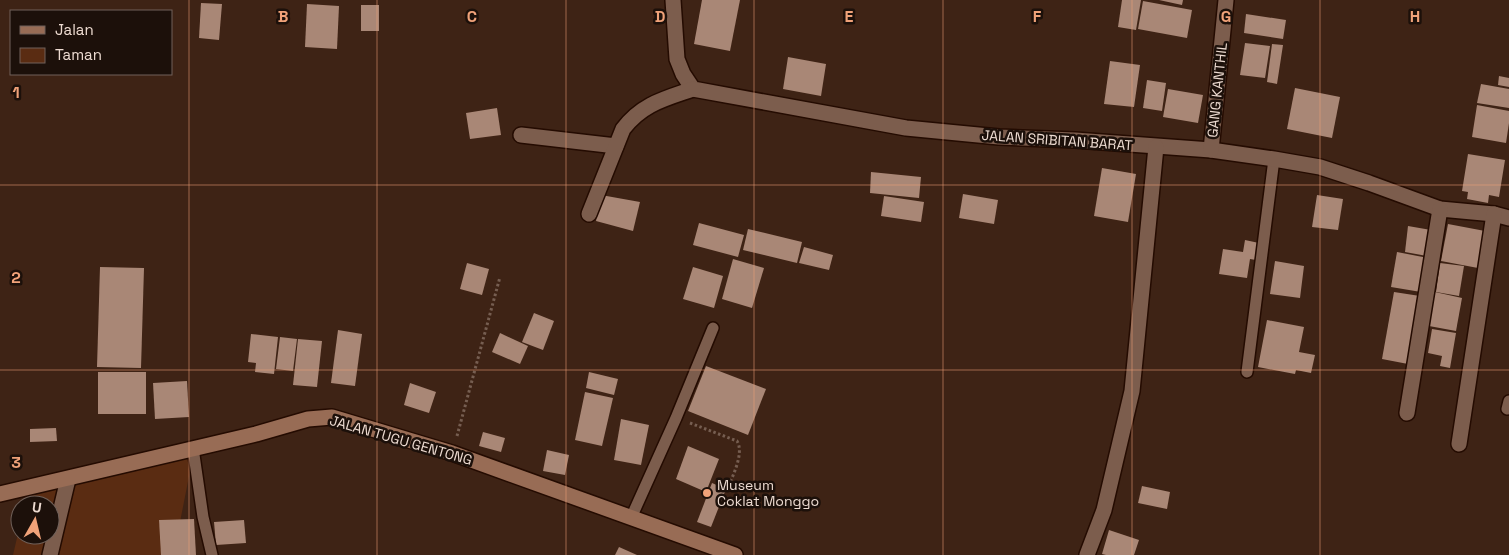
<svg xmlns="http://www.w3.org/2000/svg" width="1509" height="555" font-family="'Space Grotesk',sans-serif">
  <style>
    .green { fill: #5a2c12 }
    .building { fill: #a98776 }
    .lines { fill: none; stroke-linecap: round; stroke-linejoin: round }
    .lane-casing { stroke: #240b01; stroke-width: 14 }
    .street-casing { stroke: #240b01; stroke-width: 18 }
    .secondary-casing { stroke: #240b01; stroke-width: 18 }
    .path { stroke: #765e51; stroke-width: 3; stroke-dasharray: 2.5 2.5; stroke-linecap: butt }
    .lane { stroke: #7c5d4d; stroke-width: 11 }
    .street { stroke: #7c5d4d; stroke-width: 15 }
    .secondary { stroke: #986c55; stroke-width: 15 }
    .grid { fill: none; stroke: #f0a279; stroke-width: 1; stroke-opacity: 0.55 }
    .poi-dot { fill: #f0a279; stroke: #1c100a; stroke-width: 2 }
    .labels { text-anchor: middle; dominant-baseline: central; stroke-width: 5; stroke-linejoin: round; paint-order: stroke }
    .street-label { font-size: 14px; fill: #eddbd1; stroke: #1c100a }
    .poi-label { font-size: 14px; fill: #eddbd1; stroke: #1c100a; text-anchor: start }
    .grid-label { font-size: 16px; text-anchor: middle; font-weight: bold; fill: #f0a279; stroke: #1c100a; stroke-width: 5; stroke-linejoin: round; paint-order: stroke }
  </style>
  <rect width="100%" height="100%" fill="#3e2315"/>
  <path class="green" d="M193,456L180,522L172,555H13L20,525V535H50V505H25L28,494Z"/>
  <g class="building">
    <path d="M702,0H740L730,51L694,44Z"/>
    <path d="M1122,0H1141L1136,30L1118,27Z"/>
    <path d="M1159,0H1183L1182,5Z"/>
    <path d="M1143,1L1192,10L1187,38L1138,29Z"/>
    <path d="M201,3L222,4L219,40L199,38Z"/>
    <path d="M307,4L339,6L337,49L305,47Z"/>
    <rect x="361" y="5" width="18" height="26"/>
    <path d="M1246,14L1286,20L1283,39L1244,33Z"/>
    <path d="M1245,43L1270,46L1265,78L1240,75Z"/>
    <path d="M1272,44L1283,45L1277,84L1267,82Z"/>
    <path d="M788,57L826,64L821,96L783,89Z"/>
    <path d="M1110,61L1140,65L1134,107L1104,104Z"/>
    <path d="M1499,76L1509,78V87L1498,85Z"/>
    <path d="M1147,80L1166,83L1162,111L1143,108Z"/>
    <path d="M1481,84L1509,89V108L1477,103Z"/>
    <path d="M1295,88L1340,97L1332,138L1287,129Z"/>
    <path d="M1168,89L1203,95L1198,123L1163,117Z"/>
    <path d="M1477,105L1509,111V123L1506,143L1472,137Z"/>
    <path d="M497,108L501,135L470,139L466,113Z"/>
    <path d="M1468,154L1505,160L1499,197L1489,195L1488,203L1467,199L1468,192L1462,191Z"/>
    <path d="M1102,168L1136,174L1128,222L1094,216Z"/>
    <path d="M871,172L921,177L919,198L870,193Z"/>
    <path d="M963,194L998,200L994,224L959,218Z"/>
    <path d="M601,195L640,202L633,231L596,221Z"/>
    <path d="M1317,195L1343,199L1338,230L1312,227Z"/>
    <path d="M884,196L924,202L921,222L881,216Z"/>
    <path d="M699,223L744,235L738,257L693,245Z"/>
    <path d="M1448,224L1485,231L1478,268L1441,261Z"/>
    <path d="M1408,226L1431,230L1427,256L1405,252Z"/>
    <path d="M748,229L802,242L797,263L743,250Z"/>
    <path d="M1245,240L1259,243L1256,260L1250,259L1247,278L1219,274L1223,249L1243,252Z"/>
    <path d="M804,247L833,255L829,270L799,263Z"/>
    <path d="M1397,252L1428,258L1421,292L1391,287Z"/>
    <path d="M733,259L764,268L752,308L722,299Z"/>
    <path d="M1275,261L1304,266L1300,298L1270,294Z"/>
    <path d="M467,263L489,269L482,295L460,289Z"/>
    <path d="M1440,263L1464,266L1459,296L1436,292Z"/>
    <path d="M100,267L144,268L141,368L97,367Z"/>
    <path d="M693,267L723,276L714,308L683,299Z"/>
    <path d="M1394,292L1420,296L1408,364L1382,359Z"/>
    <path d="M1435,292L1462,298L1456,331L1429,326Z"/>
    <path d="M534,313L554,321L543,350L522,342Z"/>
    <path d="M1267,320L1304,327L1299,352L1315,355L1311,373L1296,370L1295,374L1258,367Z"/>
    <path d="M1432,329L1456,333L1450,368L1440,366L1442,356L1428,353Z"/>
    <path d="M338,330L362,334L355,386L331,383Z"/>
    <path d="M500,333L528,346L520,364L492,352Z"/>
    <path d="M251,334L278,337L274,374L255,372L256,363L248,362Z"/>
    <path d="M280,337L297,339L293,371L276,369Z"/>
    <path d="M298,339L322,341L317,387L293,385Z"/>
    <path d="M706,366L766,389L748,435L688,411Z"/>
    <rect x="98" y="372" width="48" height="42"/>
    <path d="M589,372L618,379L614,395L586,388Z"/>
    <path d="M187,381L189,417L155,419L153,383Z"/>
    <path d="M410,383L436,392L429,413L404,405Z"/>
    <path d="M585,392L613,398L602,446L575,440Z"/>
    <path d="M621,419L649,425L641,465L614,460Z"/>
    <path d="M56,428L57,441L30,442V429Z"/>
    <path d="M483,432L505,438L501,452L479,446Z"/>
    <path d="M688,446L719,459L706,492L676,479Z"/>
    <path d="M547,450L569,455L565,475L543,471Z"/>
    <path d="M712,483L726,489L711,527L697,522Z"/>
    <path d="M1142,486L1170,492L1167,509L1138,503Z"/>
    <path d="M194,519L196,555H161L159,520Z"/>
    <path d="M244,520L246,543L216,545L214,522Z"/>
    <path d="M1109,530L1139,540L1134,555H1106L1102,554Z"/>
    <path d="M619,547L637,555H615Z"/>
  </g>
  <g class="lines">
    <g class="lane-casing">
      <g id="lane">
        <path d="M1247,372L1274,159"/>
        <path d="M1507,409L1509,401"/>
        <path d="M193,448L203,517L212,555"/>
        <path d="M631,518L676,418L713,328"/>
      </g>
    </g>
    <g class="street-casing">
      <g id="street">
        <path d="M673,0L677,59L683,74L693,89L906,128L999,137L1075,140L1211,150L1274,159L1320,167L1369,183L1440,209L1494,214L1509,218"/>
        <path d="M521,135L616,146"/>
        <path d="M1211,150L1226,0"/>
        <path d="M589,214L623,129C642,104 664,99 693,89"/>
        <path d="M1407,413L1440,209"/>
        <path d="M1459,444L1494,214"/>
        <path d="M50,555L68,479"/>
        <path d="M1087,555L1104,510L1132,391L1156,147"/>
      </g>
    </g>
    <g class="secondary-casing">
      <path id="secondary" d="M0,494L256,434L308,419L332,417L452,453L735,555"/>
    </g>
    <g class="path">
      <path d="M690,423L737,441C745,454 731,479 726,492"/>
      <path d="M457,436L500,277"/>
    </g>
    <use href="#lane" class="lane"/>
    <use href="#street" class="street"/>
    <use href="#secondary" class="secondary"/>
  </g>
  <path class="grid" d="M189,0V555M377,0V555M566,0V555M754,0V555M943,0V555M1132,0V555M1320,0V555M0,185H1509M0,370H1509"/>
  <circle class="poi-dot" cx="707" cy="493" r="5"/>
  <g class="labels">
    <g class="street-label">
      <text transform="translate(1217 90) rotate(-84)">GANG KANTHIL</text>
      <text transform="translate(1057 140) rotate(4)">JALAN SRIBITAN BARAT</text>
      <text transform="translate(401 440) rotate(16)">JALAN TUGU GENTONG</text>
    </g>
    <g class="poi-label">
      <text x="717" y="485">Museum<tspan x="717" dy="16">Coklat Monggo</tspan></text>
    </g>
  </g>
  <g class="grid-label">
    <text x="283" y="22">B</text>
    <text x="472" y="22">C</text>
    <text x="660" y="22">D</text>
    <text x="849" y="22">E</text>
    <text x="1037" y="22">F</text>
    <text x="1226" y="22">G</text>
    <text x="1415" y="22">H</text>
    <text x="16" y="98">1</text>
    <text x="16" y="283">2</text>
    <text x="16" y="468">3</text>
  </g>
  <rect x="10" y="10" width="162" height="65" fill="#1c100a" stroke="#70615a"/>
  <rect x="20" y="26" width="25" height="8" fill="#986c55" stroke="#70615a"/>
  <text x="55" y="35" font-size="15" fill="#eddbd1">Jalan</text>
  <rect x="20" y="48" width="25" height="15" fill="#5a2c12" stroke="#70615a"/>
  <text x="55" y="60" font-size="15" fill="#eddbd1">Taman</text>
  <g transform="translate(35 520) rotate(8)"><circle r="24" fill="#1c100a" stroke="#70615a"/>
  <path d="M0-4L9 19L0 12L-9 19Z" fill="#f0a279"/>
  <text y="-8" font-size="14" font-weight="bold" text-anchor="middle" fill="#eddbd1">U</text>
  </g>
</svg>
